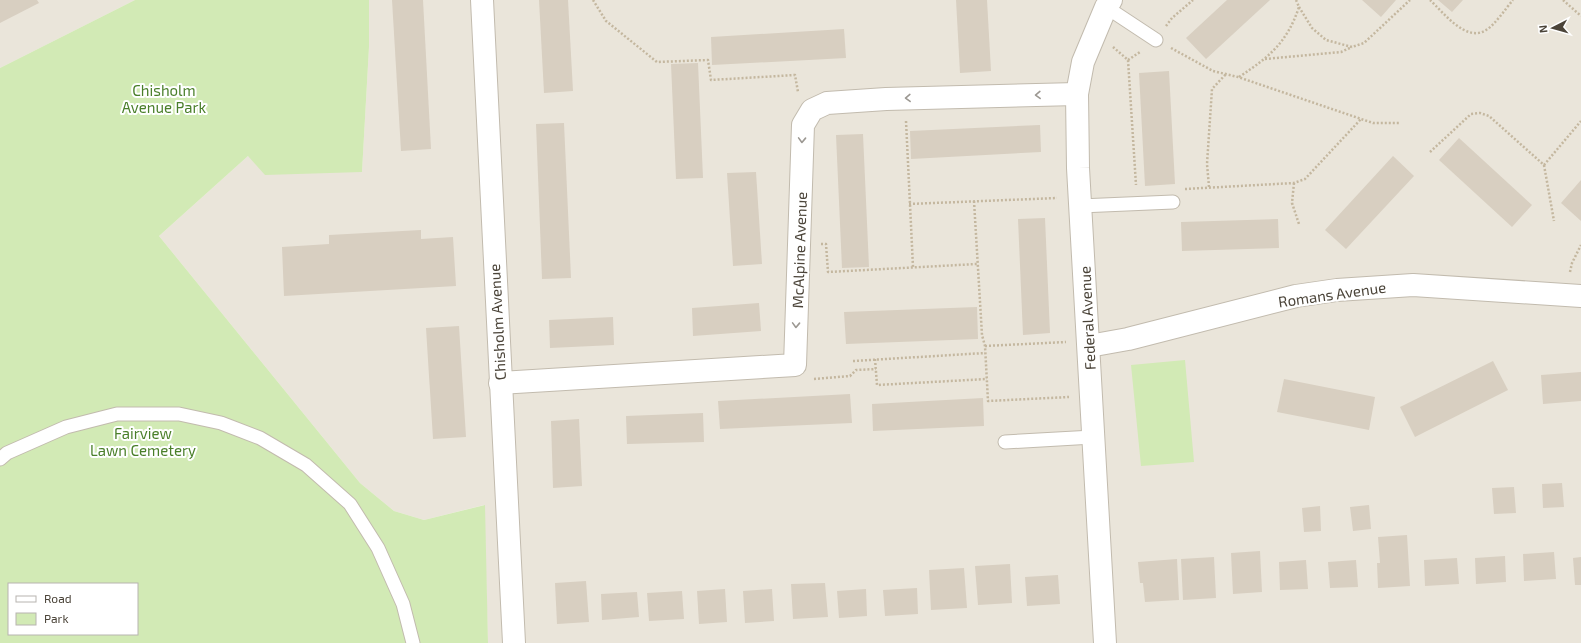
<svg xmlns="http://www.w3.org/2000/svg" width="1581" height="643" font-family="'Exo 2',sans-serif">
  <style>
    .residential { fill: #eae5da }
    .green { fill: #d2eab5; fill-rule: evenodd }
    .building { fill: #d8cfc1 }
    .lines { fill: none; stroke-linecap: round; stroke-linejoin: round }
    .service-casing { stroke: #c2bbae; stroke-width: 15 }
    .minor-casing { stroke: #c2bbae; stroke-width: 24 }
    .path { stroke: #c4b79f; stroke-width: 2.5; stroke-dasharray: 2 2; stroke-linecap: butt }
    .service { stroke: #fff; stroke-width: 13 }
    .minor { stroke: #fff; stroke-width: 22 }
    .oneway { stroke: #9c9892 }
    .labels { text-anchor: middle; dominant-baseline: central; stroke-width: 4; stroke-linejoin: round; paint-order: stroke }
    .park-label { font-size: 15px; fill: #4a7f2a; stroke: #fff }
    .street-label { font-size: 15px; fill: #4b4439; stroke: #fff }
  </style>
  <rect width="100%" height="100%" fill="#f6f3ec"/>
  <g class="residential">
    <path d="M0,0H135L0,68Z"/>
    <path d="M369,0H1581V643H488L484,505L424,520L394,511L360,483L159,236L248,156L362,172L369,47Z"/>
  </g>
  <g class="green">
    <path d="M135,0H369V47L362,172L265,175L248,156L159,236L360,483L394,511L424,520L485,505L488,643H0V68ZM9,584H137V634H9Z"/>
    <path d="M1185,360L1194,462L1141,466L1131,365Z"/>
  </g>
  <g class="building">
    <path d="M0,0H37L39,3L0,23Z"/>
    <path d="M392,0H423L431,149L401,151Z"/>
    <path d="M539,0H568L573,91L544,93Z"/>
    <path d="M956,0H987L991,71L960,73Z"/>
    <path d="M1227,0H1270L1206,59L1186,38Z"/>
    <path d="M1362,0H1396L1381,17Z"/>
    <path d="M1438,0H1463L1452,12Z"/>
    <path d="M844,29L846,58L712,65L711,37Z"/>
    <path d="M698,63L703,178L676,179L671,64Z"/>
    <path d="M1169,71L1175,184L1145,186L1139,73Z"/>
    <path d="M564,123L571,278L542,279L536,124Z"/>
    <path d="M1040,125L1041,152L911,159L910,131Z"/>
    <path d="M863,134L869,267L842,268L836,135Z"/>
    <path d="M1459,138L1532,205L1512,227L1439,160Z"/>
    <path d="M1393,156L1414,176L1346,249L1325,230Z"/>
    <path d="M756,172L762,264L733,266L727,173Z"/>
    <path d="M1581,180V221L1561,203Z"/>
    <path d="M1045,218L1050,333L1023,335L1018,219Z"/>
    <path d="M1278,219L1279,248L1182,251L1181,222Z"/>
    <path d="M421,230V239L453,237L456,286L284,296L282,247L329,244V235Z"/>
    <path d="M759,303L761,331L693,336L692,308Z"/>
    <path d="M977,307L978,339L846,344L844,312Z"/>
    <path d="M613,317L614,345L550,348L549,320Z"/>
    <path d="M459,326L466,437L433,439L426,328Z"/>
    <path d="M1493,361L1508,390L1415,437L1400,407Z"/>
    <path d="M1581,372V401L1543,404L1541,375Z"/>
    <path d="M1284,379L1375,397L1369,430L1277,412Z"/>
    <path d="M850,394L852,423L720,429L718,401Z"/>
    <path d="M983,398L984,426L873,431L872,404Z"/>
    <path d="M703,413L704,442L627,444L626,416Z"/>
    <path d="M579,419L582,486L553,488L551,421Z"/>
    <path d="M1562,483L1564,507L1543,508L1542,484Z"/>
    <path d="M1514,487L1516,513L1494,514L1492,488Z"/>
    <path d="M1369,505L1371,529L1353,531L1350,507Z"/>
    <path d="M1320,506L1321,531L1304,532L1302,508Z"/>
    <path d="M1407,535L1410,586L1378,588L1377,563H1380L1378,537Z"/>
    <path d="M1260,551L1262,592L1233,594L1231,553Z"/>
    <path d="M1554,552L1556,579L1524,581L1523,554Z"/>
    <path d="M1505,556L1506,582L1476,584L1475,558Z"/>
    <path d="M1214,557L1216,598L1183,600L1181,559Z"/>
    <path d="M1581,557V585H1575L1573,558Z"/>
    <path d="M1457,558L1459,584L1425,586L1424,560Z"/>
    <path d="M1177,559L1179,600L1145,602L1143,583H1140L1138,562Z"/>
    <path d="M1306,560L1308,589L1280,590L1279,562Z"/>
    <path d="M1356,560L1358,587L1330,588L1328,562Z"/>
    <path d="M1010,564L1012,603L978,605L975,566Z"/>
    <path d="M964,568L967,608L931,610L929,570Z"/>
    <path d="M1058,575L1060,604L1027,606L1025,577Z"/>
    <path d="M586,581L589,622L557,624L555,583Z"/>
    <path d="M825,583L828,617L793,619L791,584Z"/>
    <path d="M917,588L918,614L885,616L883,590Z"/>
    <path d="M725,589L727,622L699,624L697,591Z"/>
    <path d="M772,589L774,621L745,623L743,591Z"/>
    <path d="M866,589L867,616L839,618L837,591Z"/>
    <path d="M682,591L684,619L649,621L647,593Z"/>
    <path d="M637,592L639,617L602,620L601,594Z"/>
  </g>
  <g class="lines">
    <g class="service-casing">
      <g id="service">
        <path d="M1106,7L1156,40"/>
        <path d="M1080,206L1173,202"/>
        <path d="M1005,442L1093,437"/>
        <path d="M0,459L7,453L66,427L117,414H179L221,423L260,438L306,465L350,504L378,548L403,604L413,643"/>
      </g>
    </g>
    <g class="minor-casing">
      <g id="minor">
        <path d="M482,0L514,643"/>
        <path d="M1089,346L1128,339L1296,296L1337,290L1413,285L1581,296"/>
        <path d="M500,383L795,365L803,125L812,110L827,103L886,99L1077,94"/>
        <path d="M1105,643L1078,168L1077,94L1083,62L1106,7L1111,0"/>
      </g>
    </g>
    <g class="path">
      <path d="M593,0L606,21L657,62L708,60L711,80L795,75L798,92"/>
      <path d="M1430,0C1443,12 1466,43 1486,30C1495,25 1506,8 1513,0"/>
      <path d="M1563,0L1581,16"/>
      <path d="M1299,7L1312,28L1326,40L1352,47L1364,43L1410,0"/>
      <path d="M1166,26L1172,18L1193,0"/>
      <path d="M1113,47L1128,60L1136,185"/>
      <path d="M1171,48L1213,71L1238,77L1373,123H1399"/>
      <path d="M1265,59L1341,52L1352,47"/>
      <path d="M1128,60L1140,52"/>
      <path d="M1239,77C1269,57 1287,43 1299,7L1296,0"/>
      <path d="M906,121L913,267"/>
      <path d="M1430,152L1471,114L1480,113L1489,116L1544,165L1581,121"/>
      <path d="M1544,165L1554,221"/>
      <path d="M1294,183L1292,203L1299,224"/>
      <path d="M1209,187L1207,164L1212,89L1226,74"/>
      <path d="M1185,189L1294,183L1305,179L1361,119"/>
      <path d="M974,201L982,335L985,346L988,401L1069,397"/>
      <path d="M909,204L1057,198"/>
      <path d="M821,244H826L828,272L977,264"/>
      <path d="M1570,272L1572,263L1581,245"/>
      <path d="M985,346L1066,342"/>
      <path d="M875,359L877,385L987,379"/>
      <path d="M853,361L985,353"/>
      <path d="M814,379L850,376L856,370L876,369"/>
    </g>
    <use href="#service" class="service"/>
    <use href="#minor" class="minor"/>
  </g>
  <defs><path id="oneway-chevron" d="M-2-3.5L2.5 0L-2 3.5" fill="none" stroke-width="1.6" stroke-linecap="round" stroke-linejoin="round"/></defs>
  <g class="oneway">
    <use href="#oneway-chevron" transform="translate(1038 95) rotate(178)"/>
    <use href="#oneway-chevron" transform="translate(908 98) rotate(178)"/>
    <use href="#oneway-chevron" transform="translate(802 140) rotate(92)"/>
    <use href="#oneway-chevron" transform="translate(796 325) rotate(92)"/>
  </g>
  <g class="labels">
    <g class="park-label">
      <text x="164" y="90">Chisholm<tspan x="164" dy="17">Avenue Park</tspan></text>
      <text x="143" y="433">Fairview<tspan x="143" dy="17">Lawn Cemetery</tspan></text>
    </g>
    <g class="street-label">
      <text transform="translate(799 250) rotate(-88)">McAlpine Avenue</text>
      <text transform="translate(1332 294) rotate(-8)">Romans Avenue</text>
      <text transform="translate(1087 318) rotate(-93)">Federal Avenue</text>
      <text transform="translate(497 322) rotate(-93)">Chisholm Avenue</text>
    </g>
  </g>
  <rect x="8" y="583" width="130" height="52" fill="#ffffff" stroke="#b7b4b0"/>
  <rect x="16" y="596" width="20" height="6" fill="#ffffff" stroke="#b7b4b0"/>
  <text x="44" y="603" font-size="12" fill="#4b4439">Road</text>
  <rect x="16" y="613" width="20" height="12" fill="#d2eab5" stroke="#b7b4b0"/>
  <text x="44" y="623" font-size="12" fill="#4b4439">Park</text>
  <g transform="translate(1553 28) rotate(264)" stroke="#ffffff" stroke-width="3" paint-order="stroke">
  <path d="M0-3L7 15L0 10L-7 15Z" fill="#4b4439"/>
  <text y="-6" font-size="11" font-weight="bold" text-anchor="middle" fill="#4b4439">N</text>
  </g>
</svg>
